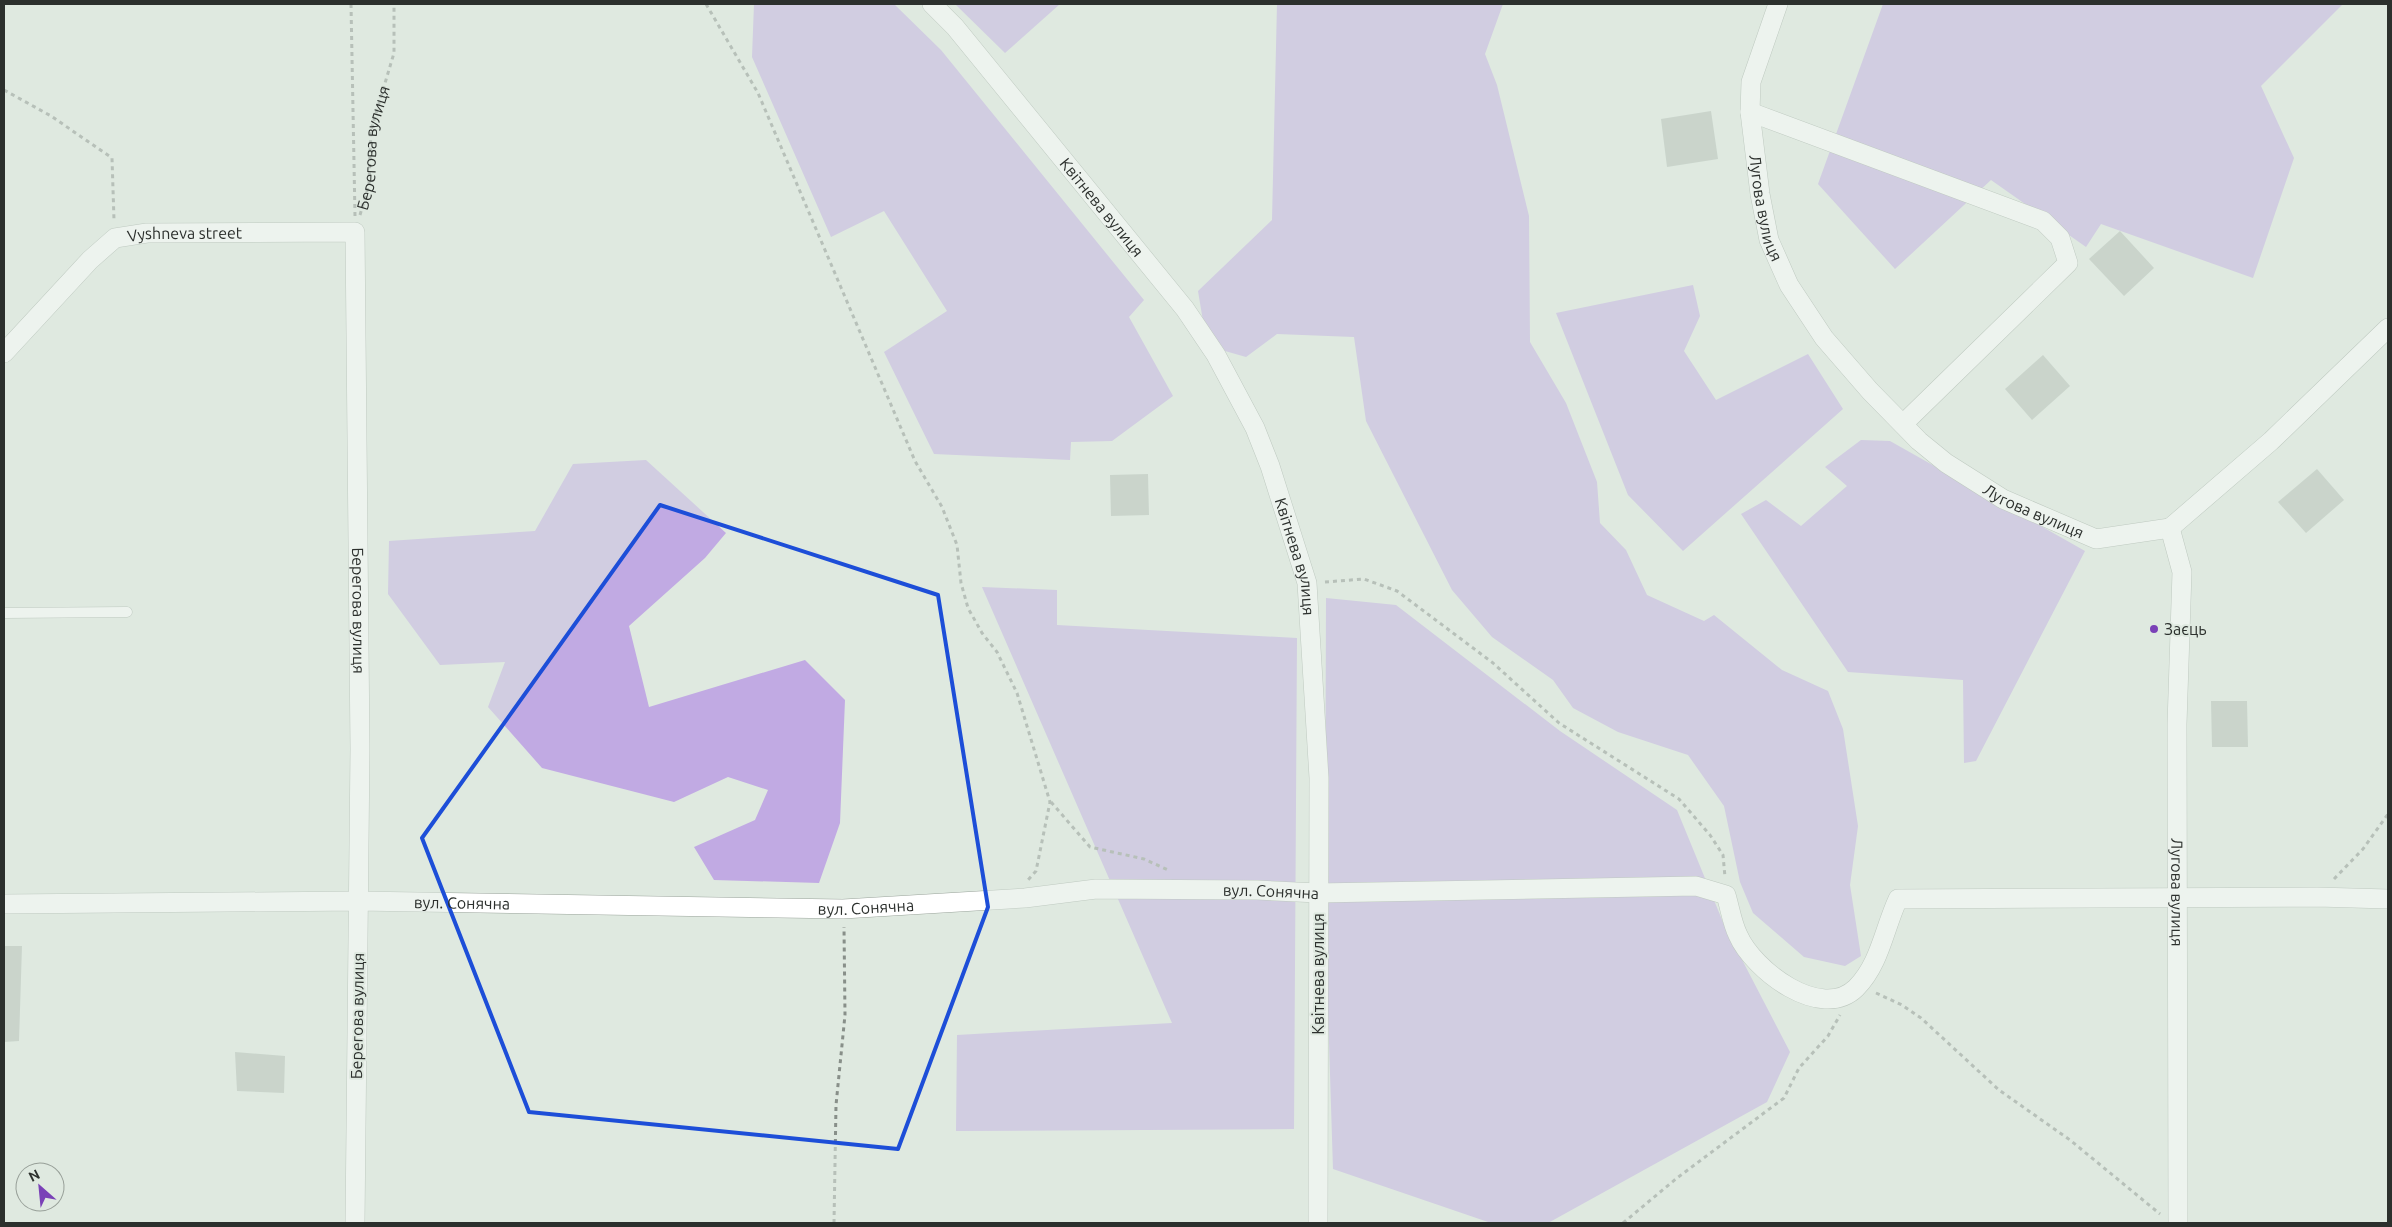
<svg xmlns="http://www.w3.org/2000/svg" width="2392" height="1227" font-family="Ubuntu,sans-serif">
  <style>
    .forest { fill: #c1aae3 }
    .building { fill: #b1bbb2 }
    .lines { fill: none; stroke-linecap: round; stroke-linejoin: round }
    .service-casing { stroke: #9aa49b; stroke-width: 11 }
    .minor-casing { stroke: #9aa49b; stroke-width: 20 }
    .path { stroke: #888f89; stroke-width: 3; stroke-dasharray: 4 4; stroke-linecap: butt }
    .service { stroke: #fff; stroke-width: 10 }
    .minor { stroke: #fff; stroke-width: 19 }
    .marked { fill: none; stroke: #1d4ed8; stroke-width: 4; stroke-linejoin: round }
    .poi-dot { fill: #7a41b7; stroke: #dfe9e0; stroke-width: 2 }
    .labels { text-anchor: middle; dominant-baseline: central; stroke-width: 4; stroke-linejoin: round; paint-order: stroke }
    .street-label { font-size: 16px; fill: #2c302d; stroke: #dfe9e0 }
    .poi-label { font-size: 16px; fill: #2c302d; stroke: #dfe9e0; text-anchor: start }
  </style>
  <rect width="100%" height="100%" fill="#dfe9e0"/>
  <g class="forest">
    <path d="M754,4H894L941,50L1144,300L1129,317L1173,396L1112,441L1071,442L1070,460L934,454L884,352L947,311L884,211L831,237L752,57Z"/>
    <path d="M955,4H1060L1005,53Z"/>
    <path d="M1277,4H1503L1485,54L1497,85L1529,216L1530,342L1566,403L1597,482L1600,523L1626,550L1647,595L1704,621L1714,615L1782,670L1828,691L1843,729L1858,826L1850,885L1861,956L1845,966L1804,957L1753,913L1740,882L1724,806L1688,755L1618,732L1573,708L1553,680L1492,637L1452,590L1366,421L1354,337L1277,334L1246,357L1225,351L1203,321L1198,291L1272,220Z"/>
    <path d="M1883,4H2343L2261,86L2294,158L2253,278L2101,224L2086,247L1991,180L1895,269L1818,184Z"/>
    <path d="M1693,285L1700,316L1684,351L1716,400L1808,354L1843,409L1683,551L1628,495L1556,313Z"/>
    <path d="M1861,440L1890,441L2085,551L1976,761L1964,763L1963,680L1848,672L1741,514L1766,500L1801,526L1847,486L1825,467Z"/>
    <path d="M646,460L726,533L705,558L629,626L649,707L805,660L845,700L840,823L819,883L714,880L694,847L755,820L768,790L728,777L674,802L542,768L488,707L505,662L440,665L388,594L389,541L535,531L573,464Z"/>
    <path d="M982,587L1057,590V625L1297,638L1294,1129L956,1131L957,1035L1172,1023Z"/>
    <path d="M1326,598L1396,605L1560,731L1677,810L1725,927L1790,1052L1767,1102L1548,1223H1491L1333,1169L1325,915Z"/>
  </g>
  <g class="building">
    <path d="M1711,111L1718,159L1667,167L1661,119Z"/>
    <path d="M2120,231L2154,268L2124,296L2089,259Z"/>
    <path d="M2043,355L2070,386L2032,420L2005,389Z"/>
    <path d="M2317,469L2344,500L2306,533L2278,502Z"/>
    <path d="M1148,474L1149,515L1111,516L1110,475Z"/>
    <path d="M2211,701H2247L2248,747H2212Z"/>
    <path d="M4,946H22L19,1041L4,1042Z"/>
    <path d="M235,1052L285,1056L284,1093L237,1091Z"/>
  </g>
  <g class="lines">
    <g class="service-casing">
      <path id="service" d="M4,613L127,612"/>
    </g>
    <g class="minor-casing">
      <g id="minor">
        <path id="s2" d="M932,4L955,27L1185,309L1216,355L1255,428L1270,466L1307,583L1319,778L1318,1223"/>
        <path id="s3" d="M1778,4L1751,82L1750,112L1760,194L1769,240L1789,285L1824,338L1870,391L1919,441L1946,463L2003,499L2096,539L2170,528"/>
        <path d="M1750,112L2043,221L2060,238L2068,263L1903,424"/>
        <path id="s4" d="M4,353L90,260L115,238L147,233L355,232L360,749L355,1223"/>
        <path id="s5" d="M2170,528L2182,572L2177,724L2178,1223"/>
        <path d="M2170,528L2271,441L2388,328"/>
        <path id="s6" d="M4,904L358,901L843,909L1025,898L1096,889L1257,890L1318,893L1696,886L1726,895C1730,908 1732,923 1738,935C1753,970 1821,1022 1856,988C1880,964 1884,929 1898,899L2317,897L2388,899"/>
      </g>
    </g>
    <g class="path">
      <path d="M351,4L355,216"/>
      <path d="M706,4L758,93L915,461L942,507L957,545L961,583L968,608L982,633L997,652L1017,693L1050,802L1036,871L1028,880"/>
      <path d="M4,90L51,116L112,158L114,220"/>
      <path id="s1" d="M360,215L369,184L371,130L394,53V4"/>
      <path d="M1325,582L1364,579L1397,591L1493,663L1559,723L1679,799L1710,835L1723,855L1725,877"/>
      <path d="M1051,802L1090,847L1144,859L1168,870"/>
      <path d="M2334,879L2363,849L2388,814"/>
      <path d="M1876,993L1902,1005L1921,1018L1999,1090L2070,1140L2160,1214"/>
      <path d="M834,1223L836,1105L845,1015L844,927"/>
      <path d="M1623,1223L1677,1178L1784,1098L1799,1068L1828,1036L1840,1015"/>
    </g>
    <use href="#service" class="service"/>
    <use href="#minor" class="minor"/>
  </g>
  <path d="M0 0H2392V1227H0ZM660,505L938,595L988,907L898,1149L529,1112L422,838Z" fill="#dfe9e0" fill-opacity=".55" fill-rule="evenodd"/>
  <path class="marked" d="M660,505L938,595L988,907L898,1149L529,1112L422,838Z"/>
  <circle class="poi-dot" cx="2154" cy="629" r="5"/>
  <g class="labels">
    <g class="street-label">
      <text stroke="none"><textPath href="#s1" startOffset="69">Берегова вулиця</textPath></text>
      <text stroke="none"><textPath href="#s2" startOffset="265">Квітнева вулиця</textPath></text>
      <text stroke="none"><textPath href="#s3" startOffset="210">Лугова вулиця</textPath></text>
      <text stroke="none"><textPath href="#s4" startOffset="230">Vyshneva street</textPath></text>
      <text stroke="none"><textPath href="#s3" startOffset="630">Лугова вулиця</textPath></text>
      <text stroke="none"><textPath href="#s2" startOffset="670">Квітнева вулиця</textPath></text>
      <text stroke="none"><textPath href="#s4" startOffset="779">Берегова вулиця</textPath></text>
      <text stroke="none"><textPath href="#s6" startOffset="1268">вул. Сонячна</textPath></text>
      <text stroke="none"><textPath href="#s5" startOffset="366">Лугова вулиця</textPath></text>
      <text stroke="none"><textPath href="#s6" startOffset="458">вул. Сонячна</textPath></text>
      <text stroke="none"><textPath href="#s6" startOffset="862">вул. Сонячна</textPath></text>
      <text transform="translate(1318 974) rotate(-90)">Квітнева вулиця</text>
      <text transform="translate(357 1016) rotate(-89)">Берегова вулиця</text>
    </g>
    <g class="poi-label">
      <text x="2164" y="629">Заєць</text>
    </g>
  </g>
  <rect width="2392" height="1227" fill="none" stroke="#2c302d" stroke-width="10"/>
  <g transform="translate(40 1187) rotate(333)"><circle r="24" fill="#dfe9e0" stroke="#979f98"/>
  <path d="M0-4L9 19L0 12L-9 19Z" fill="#7a41b7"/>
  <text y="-8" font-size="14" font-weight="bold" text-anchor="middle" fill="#2c302d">N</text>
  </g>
</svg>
